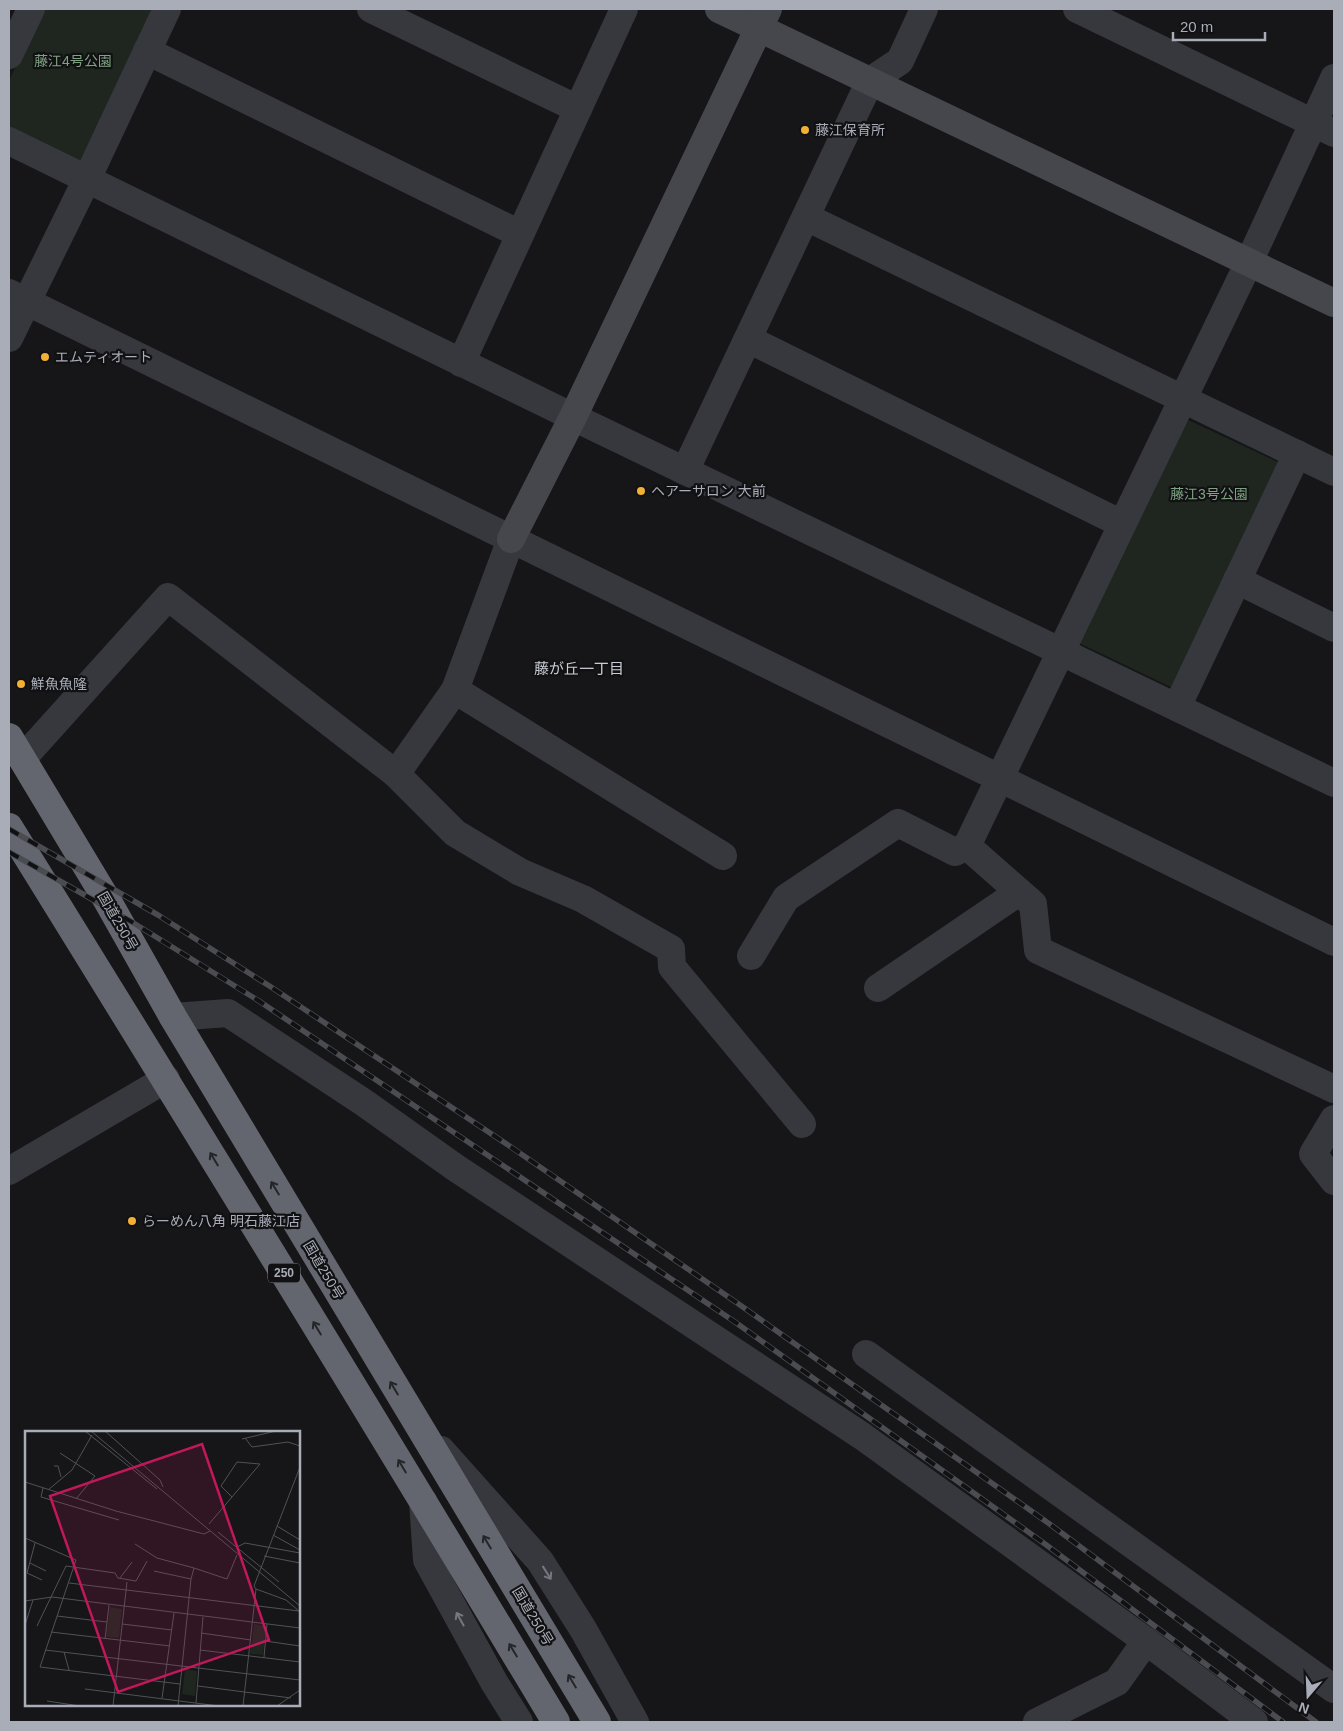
<svg xmlns="http://www.w3.org/2000/svg" width="1343" height="1731" font-family="Arial,'Noto Sans JP',sans-serif">
  <style>
    .green { fill: #1e261f }
    .lines { fill: none; stroke-linecap: round; stroke-linejoin: round }
    .street { stroke: #37383d; stroke-width: 28 }
    .secondary { stroke: #45474d; stroke-width: 28 }
    .highway { stroke: #63666e; stroke-width: 28 }
    .rail-casing { stroke: #4a4c52; stroke-width: 5.5 }
    .rail { stroke: #111113; stroke-width: 4; stroke-dasharray: 11; stroke-linecap: butt }
    .oneway { stroke: #26262a }
    .oneway2 { stroke: #757881 }
    .poi-dot { fill: #f2b134; stroke: #111113; stroke-width: 2 }
    .labels { text-anchor: middle; dominant-baseline: central; stroke-width: 4.5; stroke-linejoin: round; paint-order: stroke }
    .shield { fill: #111113; stroke: #7b7e86; stroke-width: 1 }
    .shield-label { font-size: 12px; font-weight: bold; fill: #a8adb8 }
    .park-label { font-size: 14px; fill: #7fa381; stroke: #111113 }
    .poi-label { font-size: 14px; fill: #a8adb8; stroke: #111113; text-anchor: start }
    .street-label { font-size: 14px; fill: #a8adb8; stroke: #111113 }
    .neighbourhood-label { font-size: 15px; fill: #c9ccd4; stroke: #111113 }
    .inset-road { fill: none; stroke: #505258; stroke-width: 1 }
    .view { fill: #c2185b; fill-opacity: 0.15; stroke: #c2185b; stroke-width: 2.5 }
    .inset-edge { fill: none; stroke: #a8adb8; stroke-width: 2.5 }
  </style>
  <rect width="100%" height="100%" fill="#161618"/>
  <g class="green">
    <path d="M42,9H155L79,163L9,129V81Z"/>
    <path d="M1186,419L1282,464L1173,688L1079,643Z"/>
  </g>
  <g class="lines">
    <g class="street">
      <path d="M371,9L578,109"/>
      <path d="M1077,9L1334,133"/>
      <path d="M147,51L520,234"/>
      <path d="M9,55L31,9"/>
      <path d="M9,141L573,417L1334,783"/>
      <path d="M806,217L1334,472"/>
      <path d="M9,293L1334,942"/>
      <path d="M9,338L87,179L167,9"/>
      <path d="M748,339L1122,524"/>
      <path d="M461,363L624,9"/>
      <path d="M685,471L870,81L900,61L924,9"/>
      <path d="M511,539L455,690L723,856"/>
      <path d="M1237,580L1334,628"/>
      <path d="M455,690L396,774L455,833L520,872L583,899L671,949L672,967L802,1124"/>
      <path d="M1177,707L1297,454"/>
      <path d="M22,759L168,597L396,774"/>
      <path d="M967,846L1249,262L1334,78"/>
      <path d="M751,956L786,898L898,823L955,852L967,846L1033,904L1038,950L1334,1089"/>
      <path d="M878,988L1019,892"/>
      <path d="M173,1017L228,1013L363,1102L456,1168L862,1436L1146,1641L1254,1722"/>
      <path d="M1334,1119L1313,1154L1334,1181"/>
      <path d="M9,1171L166,1079"/>
      <path d="M866,1354L1334,1689"/>
      <path d="M441,1450L540,1561L583,1629L635,1722"/>
      <path d="M423,1501L427,1560L494,1682L519,1722"/>
      <path d="M1037,1722L1117,1682L1146,1641"/>
    </g>
    <g class="secondary">
      <path d="M719,9L1334,303"/>
      <path d="M511,539L573,417L768,9"/>
    </g>
    <g class="highway">
      <path d="M9,737L107,900L173,1017L597,1722"/>
      <path d="M9,827C193,1124 376,1422 556,1722"/>
    </g>
    <g class="rail-casing">
      <g id="rail">
        <path d="M9,829L158,915L271,987L511,1147L740,1305L1051,1525L1316,1722"/>
        <path d="M9,852L132,922L259,1001L735,1322L1045,1544L1283,1722"/>
      </g>
    </g>
    <use href="#rail" class="rail"/>
  </g>
  <defs><path id="oneway-shaft" d="M-6 0H5M1.5-3L5.5 0L1.5 3" fill="none" stroke-width="1.6" stroke-linecap="round" stroke-linejoin="round" transform="scale(1.25)"/></defs>
  <g class="oneway">
    <use href="#oneway-shaft" transform="translate(214 1159) rotate(-121)"/>
    <use href="#oneway-shaft" transform="translate(275 1188) rotate(-121)"/>
    <use href="#oneway-shaft" transform="translate(317 1328) rotate(-121)"/>
    <use href="#oneway-shaft" transform="translate(394 1388) rotate(-121)"/>
    <use href="#oneway-shaft" transform="translate(402 1466) rotate(-121)"/>
    <use href="#oneway-shaft" transform="translate(487 1542) rotate(-121)"/>
    <use href="#oneway-shaft" transform="translate(513 1650) rotate(-121)"/>
    <use href="#oneway-shaft" transform="translate(572 1681) rotate(-121)"/>
  </g>
  <g class="oneway2">
    <use href="#oneway-shaft" transform="translate(547 1573) rotate(58)"/>
    <use href="#oneway-shaft" transform="translate(460 1619) rotate(-119)"/>
  </g>
  <g class="poi-dot">
    <circle cx="805" cy="130" r="5"/>
    <circle cx="45" cy="357" r="5"/>
    <circle cx="641" cy="491" r="5"/>
    <circle cx="21" cy="684" r="5"/>
    <circle cx="132" cy="1221" r="5"/>
  </g>
  <g class="labels">
    <rect class="shield" x="268" y="1263.5" width="32" height="19" rx="4"/>
    <g class="shield-label">
      <text x="284" y="1273">250</text>
    </g>
    <g class="park-label">
      <text x="73" y="61">藤江4号公園</text>
      <text x="1209" y="494">藤江3号公園</text>
    </g>
    <g class="poi-label">
      <text x="815" y="130">藤江保育所</text>
      <text x="55" y="357">エムティオート</text>
      <text x="651" y="491">ヘアーサロン 大前</text>
      <text x="31" y="684">鮮魚魚隆</text>
      <text x="142" y="1221">らーめん八角 明石藤江店</text>
    </g>
    <g class="street-label">
      <text transform="translate(118 921) rotate(60)">国道250号</text>
      <text transform="translate(324 1270) rotate(59)">国道250号</text>
      <text transform="translate(533 1616) rotate(59)">国道250号</text>
    </g>
    <g class="neighbourhood-label">
      <text x="579" y="668">藤が丘一丁目</text>
    </g>
  </g>
  <g transform="translate(25 1431)">
    <rect width="275" height="275" fill="#161618"/>
    <path d="M85,176L97,178L94,207L81,206ZM229,193L241,195L238,224L225,223ZM160,238L172,240L170,265L157,263Z" fill="#1e261f"/>
    <path class="inset-road" d="M60,0L132,58M66,0L275,175M80,0L135,49L138,56M220,7L227,16L263,11L275,15M217,8L251,0M35,22L70,45L51,68M29,35H33L36,46M0,51L91,80L179,103L185,100M18,57L16,66L94,89M23,59L47,39L67,4M184,93L207,66L235,33L212,31L196,55L207,66M252,95L275,109M193,101L254,151M248,104L275,119M0,107L51,129L15,236L155,253M10,112L2,142L17,149M110,113L132,127L169,137L166,148M212,116L220,112L275,122M239,125L275,132M5,132L21,140M169,137L202,148L212,124M129,140L166,148L153,275M95,147L107,131M44,152L274,180M231,158L261,169L274,180M0,170L27,166L275,197M32,185L82,191M97,193L147,199M0,194L8,169M12,195L41,135L90,142L93,147L111,150L122,130M26,201L145,215M176,202L226,209M80,208L84,174M240,210L275,215M20,219L275,249M175,219L275,231M39,221L44,239M239,226L242,193M173,255L266,267M60,258L194,275M137,267L149,182M22,270L55,275M171,272L178,186M88,275L102,151M218,275L231,158L229,155L275,36M252,275L275,259"/>
    <path class="view" d="M177,13L244,209L93,261L25,65Z"/>
    <rect width="275" height="275" class="inset-edge"/>
  </g>
  <rect width="1343" height="1731" fill="none" stroke="#a8adb8" stroke-width="20"/>
  <g transform="translate(1308 1696) rotate(199)" stroke="#111113" stroke-width="4" paint-order="stroke">
  <path d="M0-4L9 19L0 12L-9 19Z" fill="#a8adb8"/>
  <text y="-8" font-size="14" font-weight="bold" text-anchor="middle" fill="#a8adb8">N</text>
  </g>
  <path d="M1173 32v8h92v-8" fill="none" stroke="#a8adb8" stroke-width="2.5"/>
  <text x="1180" y="32" font-size="15" fill="#a8adb8" stroke="#111113" stroke-width="4" paint-order="stroke">20 m</text>
</svg>
